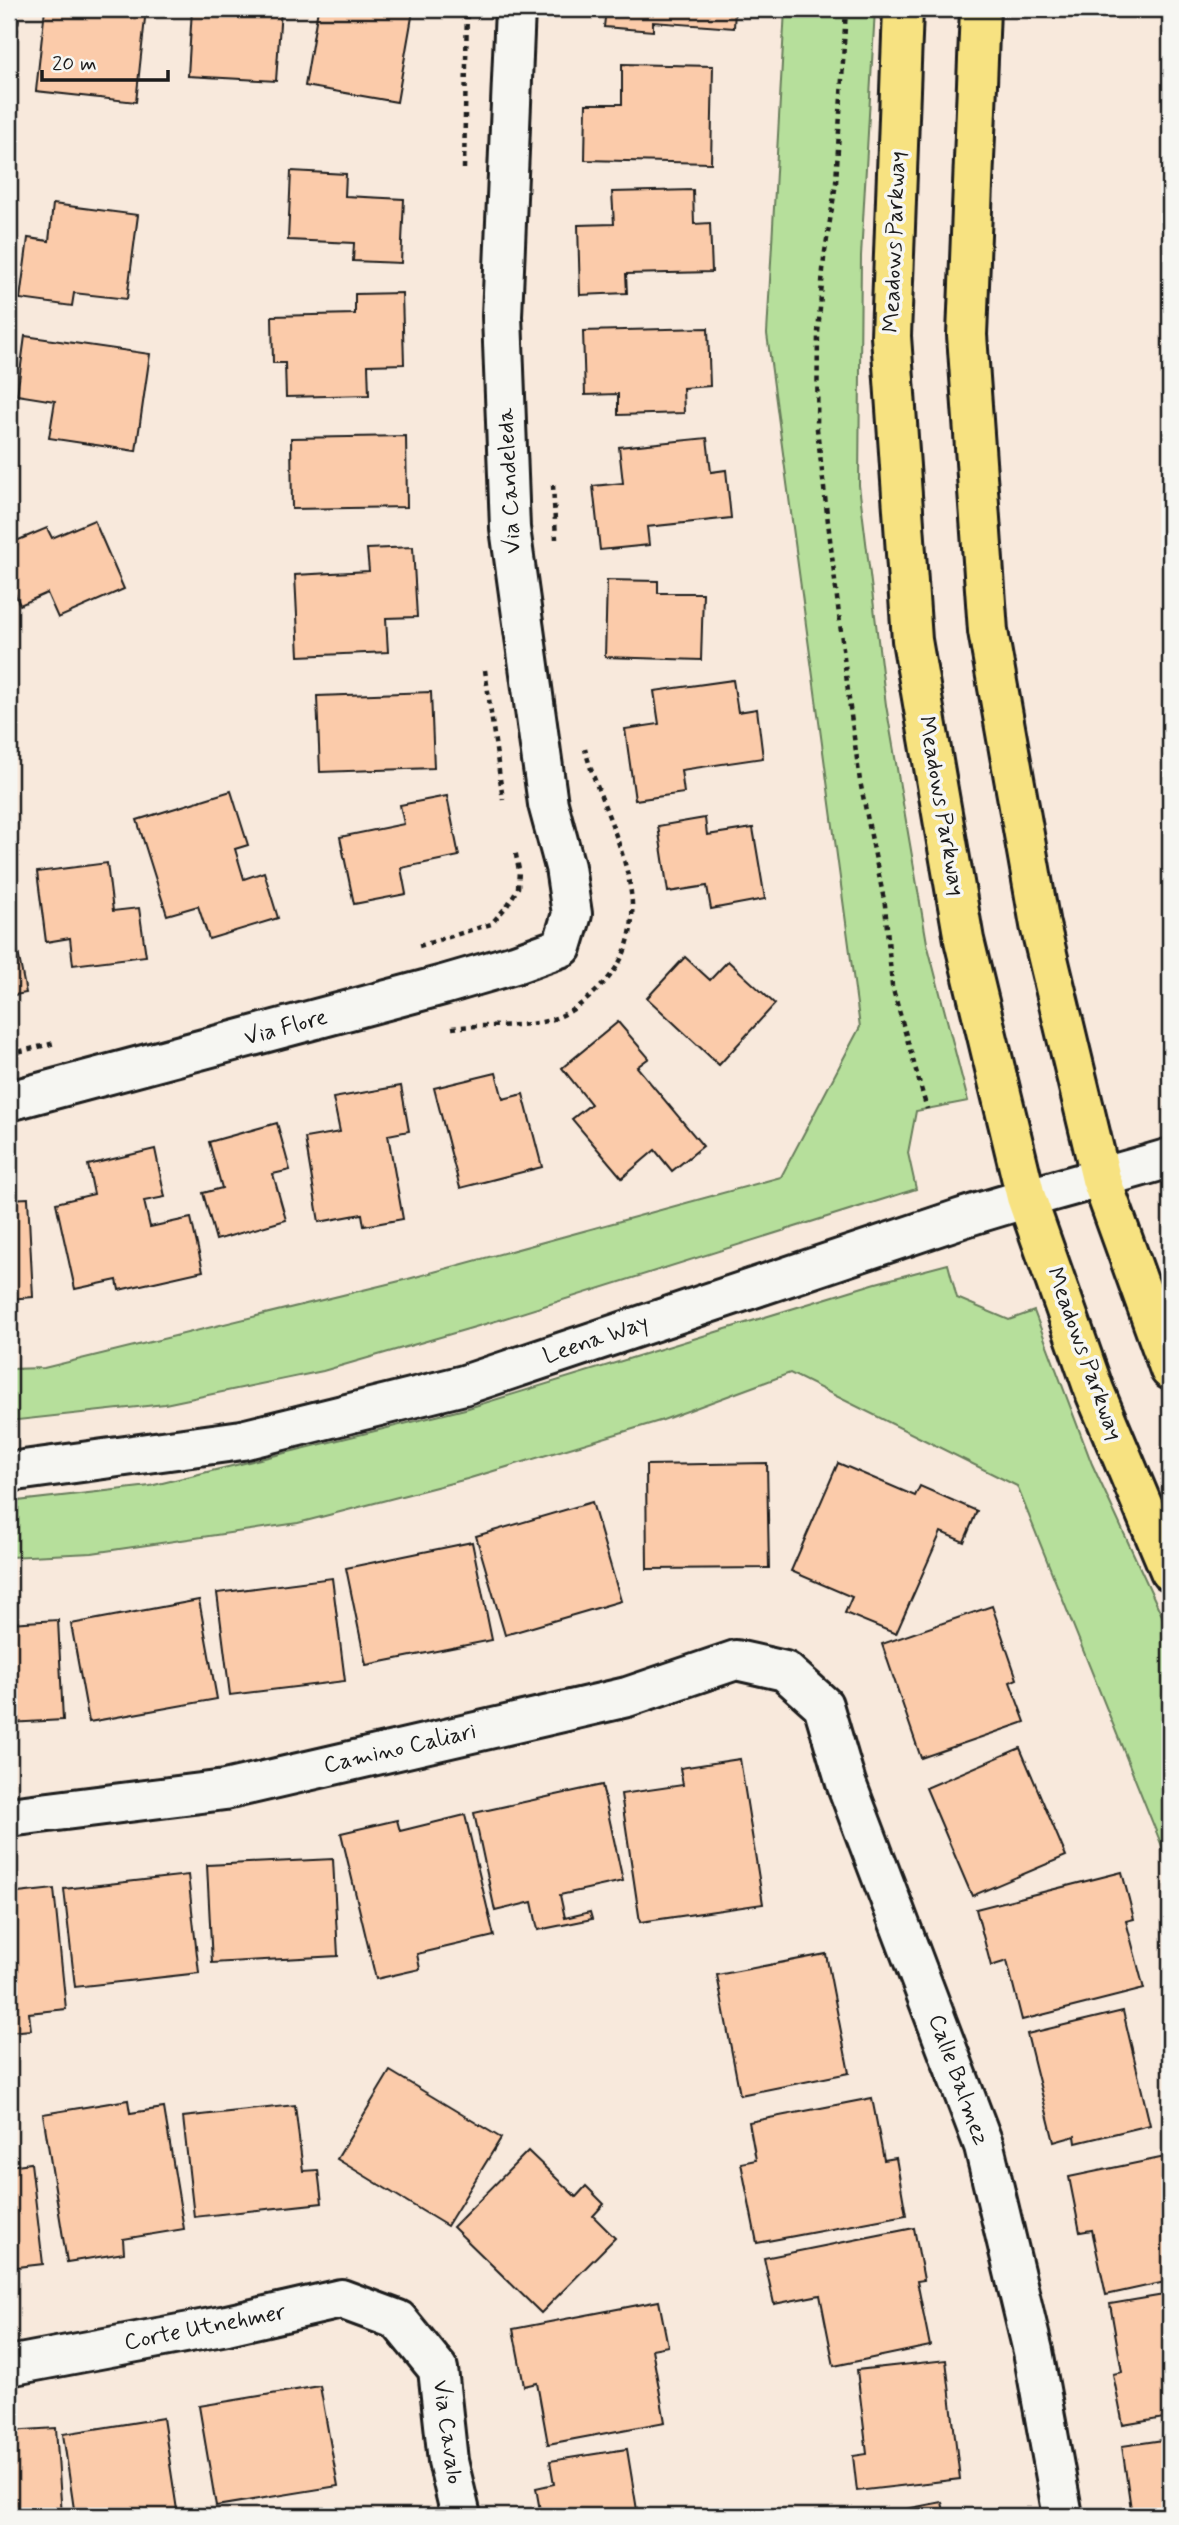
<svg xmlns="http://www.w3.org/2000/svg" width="1179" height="2525" font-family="Mynerve,sans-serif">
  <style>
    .green { fill: #b6df9b; stroke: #697e5c; stroke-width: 2 }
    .building { fill: #fbcbaa; stroke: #1c1c1c; stroke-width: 2 }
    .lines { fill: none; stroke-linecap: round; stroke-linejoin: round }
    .minor-casing { stroke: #1c1c1c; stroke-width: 44 }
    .major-casing { stroke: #1c1c1c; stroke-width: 44 }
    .path { stroke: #1c1c1c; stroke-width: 4.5; stroke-dasharray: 5 5; stroke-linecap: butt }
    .minor { stroke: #f6f6f2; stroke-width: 38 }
    .major { stroke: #f7e281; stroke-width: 38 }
    .labels { text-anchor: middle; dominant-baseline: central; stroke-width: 7; stroke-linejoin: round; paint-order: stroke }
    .street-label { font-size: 23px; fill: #1c1c1c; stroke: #f6f6f2 }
  </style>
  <rect width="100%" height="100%" fill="#f8e9dc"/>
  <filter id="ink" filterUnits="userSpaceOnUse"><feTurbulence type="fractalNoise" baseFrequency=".0143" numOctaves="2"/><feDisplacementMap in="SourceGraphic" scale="14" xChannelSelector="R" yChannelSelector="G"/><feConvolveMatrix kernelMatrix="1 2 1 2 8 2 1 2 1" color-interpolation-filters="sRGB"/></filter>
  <g filter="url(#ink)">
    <g class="green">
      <path d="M785,9H875L861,256L859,485L886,705L927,943L968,1101L916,1111L908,1153L916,1189L499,1320L323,1371L165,1404L9,1421V1369L44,1368L408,1279L781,1177L860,1027L767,334Z"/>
      <path d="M948,1264L957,1298L1009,1320L1034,1311L1092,1464L1170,1633V1866L1017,1486L790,1373L663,1420L467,1479L298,1523L92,1553L9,1557V1502L150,1486L465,1409L876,1283Z"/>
    </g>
    <g class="building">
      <path d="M45,9H146L136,102L36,91Z"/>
      <path d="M192,9H281L276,81L188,76Z"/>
      <path d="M318,9H399L413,11L397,102L305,86Z"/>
      <path d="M606,9H735L734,28L653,22V31L604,27Z"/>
      <path d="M622,64L713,66L711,163L585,160L586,104H622Z"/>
      <path d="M291,171L346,174L345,196L404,199L401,263L353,261L354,243L288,240Z"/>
      <path d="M693,190L694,224L710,223L712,272L626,274L627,293L580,295L578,225L614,224L612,192Z"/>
      <path d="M53,204L138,215L127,299L74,293L72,306L20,299L28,238L49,241Z"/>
      <path d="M402,293L404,364L368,365L369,395L286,397L285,363H273L272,316L355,314V294Z"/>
      <path d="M708,328L710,386L683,388L684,413L618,415V394L585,395L583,331Z"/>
      <path d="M25,336L150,354L136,451L49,438L55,401L17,395Z"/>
      <path d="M406,436L407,507L292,509L291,438Z"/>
      <path d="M707,438L711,472L726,470L731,518L647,527L649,545L600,550L593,486L623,483L619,447Z"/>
      <path d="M94,520L124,589L58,618L47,593L20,605L9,581V544L47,528L52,538Z"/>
      <path d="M413,547L417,617L386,618L388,652L299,656L295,575L369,571L367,549Z"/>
      <path d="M607,580L658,581V593H703L701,660L605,657Z"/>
      <path d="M733,680L738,712L757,709L763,758L681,770L684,793L635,800L625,729L659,724L654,691Z"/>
      <path d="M431,692L434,768L320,772L317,696Z"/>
      <path d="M231,791L248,845L235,849L244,879L264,872L278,918L209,939L198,906L167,915L137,820Z"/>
      <path d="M447,796L459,856L401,868L406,894L354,904L340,837L404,824L400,805Z"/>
      <path d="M705,818L707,835L753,828L765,899L711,909L707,886L668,892L658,826Z"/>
      <path d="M107,863L113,911L139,908L146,956L73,965L70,938L46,942L37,872Z"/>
      <path d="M17,947L26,993L9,996V949Z"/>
      <path d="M685,957L710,980L728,961L775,1004L719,1065L647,998Z"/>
      <path d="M618,1022L649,1058L637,1067L703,1146L672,1171L655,1150L622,1178L572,1119L591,1104L562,1068Z"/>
      <path d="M496,1073L503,1099L523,1094L542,1167L460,1188L434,1088Z"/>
      <path d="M401,1086L409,1131L388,1135L403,1219L364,1226L362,1214L319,1222L305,1138L340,1132L333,1098Z"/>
      <path d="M277,1123L290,1170L273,1174L286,1220L216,1240L203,1193L222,1188L209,1142Z"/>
      <path d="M155,1149L165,1197L144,1201L150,1227L191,1218L203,1271L119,1290L117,1280L75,1289L56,1203L94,1194L88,1165Z"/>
      <path d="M28,1198L33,1297L9,1299V1199Z"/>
      <path d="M767,1463L769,1568L647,1569L646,1465Z"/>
      <path d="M838,1463L915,1496L920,1486L977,1511L964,1542L941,1532L896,1634L845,1613L852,1597L791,1571Z"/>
      <path d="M592,1502L621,1601L505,1635L476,1536Z"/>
      <path d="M472,1542L492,1640L366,1665L346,1568Z"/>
      <path d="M332,1578L345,1681L230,1695L217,1593Z"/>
      <path d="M199,1600L217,1699L89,1722L71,1624Z"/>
      <path d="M992,1606L1017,1679L1010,1682L1025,1722L921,1758L882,1644Z"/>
      <path d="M58,1620L63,1720L9,1723V1623Z"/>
      <path d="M1020,1748L1066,1856L972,1896L926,1788Z"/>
      <path d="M740,1759L763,1904L640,1922L621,1794L683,1785L680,1768Z"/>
      <path d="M602,1785L623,1881L560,1895L565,1918L590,1912L592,1919L538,1930L532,1902L495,1911L474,1813Z"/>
      <path d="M465,1815L494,1936L417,1954L420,1969L376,1979L341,1833L397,1820L400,1831Z"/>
      <path d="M333,1859L338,1956L212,1963L207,1865Z"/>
      <path d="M1122,1872L1134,1919L1126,1921L1144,1989L1022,2020L1007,1961L991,1966L976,1909Z"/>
      <path d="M188,1875L199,1973L75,1987L64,1889Z"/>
      <path d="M54,1889L66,2009L29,2013L31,2030L9,2032V1894Z"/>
      <path d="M826,1954L849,2073L740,2095L717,1975Z"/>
      <path d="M1123,2011L1150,2125L1076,2143L1075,2136L1054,2142L1027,2034Z"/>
      <path d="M390,2071L501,2138L447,2226L337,2159Z"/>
      <path d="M872,2098L884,2160L896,2158L906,2215L757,2243L741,2163L756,2160L749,2122Z"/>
      <path d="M128,2100L130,2113L164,2108L184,2229L123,2239L124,2253L67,2262L43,2114Z"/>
      <path d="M295,2105L303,2171L318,2170L322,2203L194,2217L183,2117Z"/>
      <path d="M528,2151L576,2197L586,2186L604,2204L593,2216L615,2238L541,2313L453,2227Z"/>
      <path d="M1170,2156V2281L1106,2295L1092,2230L1080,2232L1069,2177Z"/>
      <path d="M31,2163L43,2264L9,2268V2166Z"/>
      <path d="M914,2228L924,2280L917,2281L930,2346L834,2366L820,2295L774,2304L764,2258Z"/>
      <path d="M1170,2294V2417L1123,2425L1113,2374L1122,2372L1110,2304Z"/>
      <path d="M659,2301L668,2346L652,2349L665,2422L548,2444L537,2383L524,2386L513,2329Z"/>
      <path d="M946,2360L960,2479L857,2491L853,2456L867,2454L857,2370Z"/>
      <path d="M320,2386L338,2486L216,2506L199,2406Z"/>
      <path d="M163,2418L177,2510L135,2516H75L63,2434Z"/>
      <path d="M56,2428L62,2516H9V2431Z"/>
      <path d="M1170,2439V2516H1132L1122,2446Z"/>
      <path d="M627,2449L638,2516H541L536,2488L554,2484L550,2461Z"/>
      <path d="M942,2502L945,2516H871Z"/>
    </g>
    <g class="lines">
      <g class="minor-casing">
        <g id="minor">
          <path d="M9,1101L443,985L515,964L562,947L572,914L565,867L548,804L510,528L502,316L515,9"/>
          <path d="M9,1472L242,1440L464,1385L959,1219C1029,1196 1100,1179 1170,1158"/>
          <path d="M9,1817L225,1790L627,1697L736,1660L785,1671L823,1705L846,1783L984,2146L1033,2351L1063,2516"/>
          <path d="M9,2366L227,2325L341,2299L398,2320L438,2369L448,2461L461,2516"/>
        </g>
      </g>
      <g class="major-casing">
        <g id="major">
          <path d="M903,9L891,336L912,640L964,940L1026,1197L1094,1390L1170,1571"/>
          <path d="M980,9L967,335L988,631L1040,925L1101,1179L1170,1370"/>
        </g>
      </g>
      <g class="path">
        <path d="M846,9L836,183L824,258L818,333L817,429L850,708L860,781L885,905L892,986L927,1109"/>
        <path d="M9,83L19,9"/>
        <path d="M464,169L467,9"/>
        <path d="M553,485L556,539"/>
        <path d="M485,670L503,800"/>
        <path d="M419,946L491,924L507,906L518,888L519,870L515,850"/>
        <path d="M452,1028C481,1024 512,1028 542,1022C567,1017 586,1002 604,983C669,913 604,823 585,749"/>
        <path d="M9,1054L55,1043"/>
      </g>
      <use href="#minor" class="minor"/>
      <use href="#major" class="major"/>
    </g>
  </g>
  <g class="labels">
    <g class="street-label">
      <text transform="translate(895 242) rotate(-88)">Meadows Parkway</text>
      <text transform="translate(510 481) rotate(-93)">Via Candeleda</text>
      <text transform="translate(941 806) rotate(80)">Meadows Parkway</text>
      <text transform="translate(286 1028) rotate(-15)">Via Flore</text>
      <text transform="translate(596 1340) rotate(-19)">Leena Way</text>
      <text transform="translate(1084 1354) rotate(70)">Meadows Parkway</text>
      <text transform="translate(400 1749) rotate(-13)">Camino Caliari</text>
      <text transform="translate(958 2080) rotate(70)">Calle Balmez</text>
      <text transform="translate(205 2328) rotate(-11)">Corte Utnehmer</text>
      <text transform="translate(447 2432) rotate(82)">Via Cavalo</text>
    </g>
  </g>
  <rect width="1179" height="2525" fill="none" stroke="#f6f6f2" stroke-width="35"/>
  <rect x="18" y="18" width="1144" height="2490" fill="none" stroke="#1c1c1c" stroke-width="2.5" filter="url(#ink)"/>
  <path d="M42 70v10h126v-10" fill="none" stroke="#1c1c1c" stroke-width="3.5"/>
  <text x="52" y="70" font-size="21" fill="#1c1c1c" stroke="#f6f6f2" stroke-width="5" paint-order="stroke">20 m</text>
</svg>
